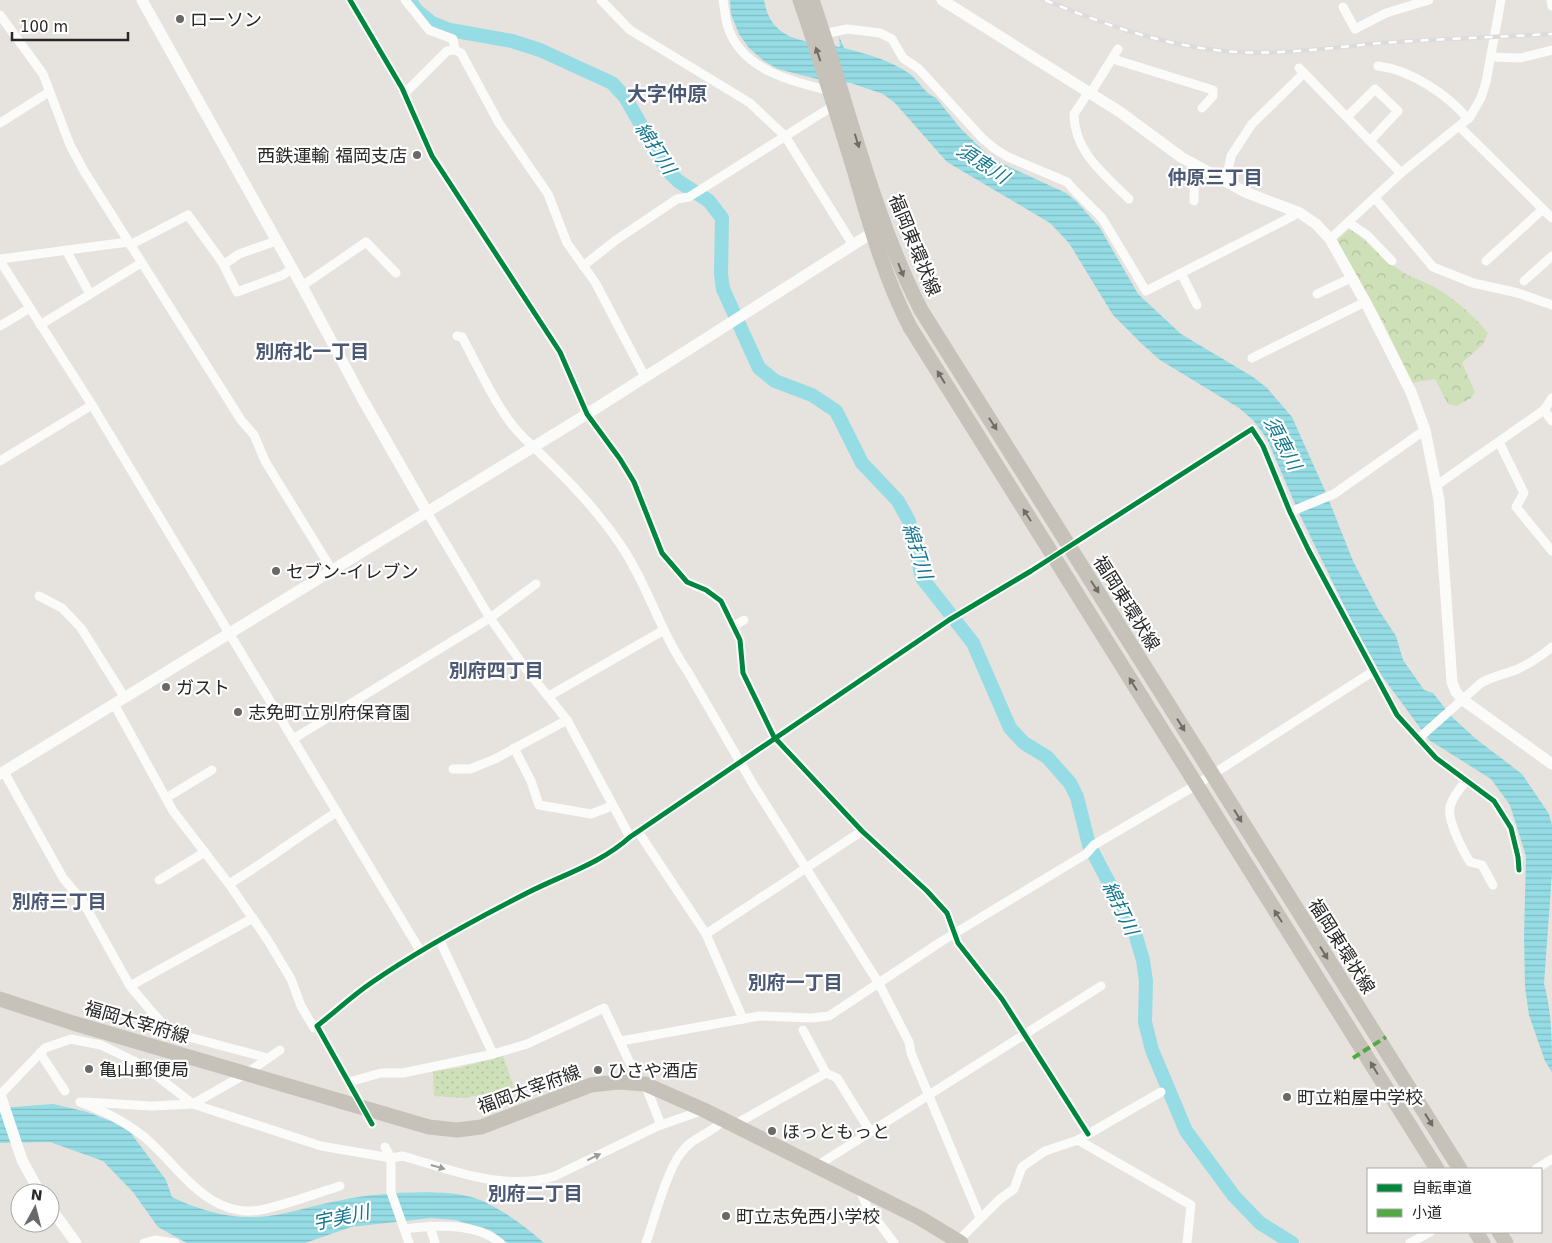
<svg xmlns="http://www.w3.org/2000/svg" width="1552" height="1243" font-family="'DejaVu Sans','Noto Sans JP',sans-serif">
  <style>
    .forest { fill: url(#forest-crowns) }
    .park { fill: url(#park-dots) }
    .water { fill: url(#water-rules) }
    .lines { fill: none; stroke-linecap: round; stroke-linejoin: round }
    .river { stroke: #95dce4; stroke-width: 14 }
    .minor { stroke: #fbfbfa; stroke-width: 9 }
    .tertiary { stroke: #fbfbfa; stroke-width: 11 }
    .primary { stroke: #c7c2b9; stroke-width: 15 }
    .rail-casing { stroke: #dddcdd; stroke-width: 4.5 }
    .rail { stroke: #fff; stroke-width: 2.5; stroke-dasharray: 8; stroke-linecap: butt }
    .quiet { stroke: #53aa44; stroke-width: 4; stroke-dasharray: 8 4; stroke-linecap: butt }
    .cycleway-casing { stroke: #fff; stroke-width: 8 }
    .cycleway { stroke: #00873e; stroke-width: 5 }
    .oneway { fill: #706d69 }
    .oneway2 { fill: #9c9c9c }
    .poi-dot { fill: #6a6968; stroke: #fff; stroke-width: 2 }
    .labels { text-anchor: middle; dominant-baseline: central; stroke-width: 4.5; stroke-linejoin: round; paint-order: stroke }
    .poi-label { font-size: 18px; fill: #282828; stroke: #fff; text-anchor: start }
    .street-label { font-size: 18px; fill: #282828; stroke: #fff }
    .water-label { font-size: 19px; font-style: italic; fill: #15788f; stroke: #fff }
    .neighbourhood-label { font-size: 19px; font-weight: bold; fill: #4b5975; stroke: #fff }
    .quarter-label { font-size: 20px; font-weight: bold; fill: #4b5975; stroke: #fff }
  </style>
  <defs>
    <pattern id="forest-crowns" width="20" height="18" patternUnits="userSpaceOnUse" patternTransform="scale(1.25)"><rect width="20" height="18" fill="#cee0b8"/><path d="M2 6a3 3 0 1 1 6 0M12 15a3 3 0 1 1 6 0" fill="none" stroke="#b1c09e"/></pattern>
    <pattern id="park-dots" width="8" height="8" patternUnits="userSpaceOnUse" patternTransform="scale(1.25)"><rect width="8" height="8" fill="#cee0b8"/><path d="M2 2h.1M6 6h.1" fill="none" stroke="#b1c09e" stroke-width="1.8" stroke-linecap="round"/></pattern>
    <pattern id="water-rules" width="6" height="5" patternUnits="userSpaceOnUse" patternTransform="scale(1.25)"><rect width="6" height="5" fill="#95dce4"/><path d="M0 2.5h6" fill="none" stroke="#80bdc4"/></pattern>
  </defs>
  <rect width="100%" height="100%" fill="#e6e2de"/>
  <path class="forest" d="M1350,229C1369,242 1382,258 1401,271C1411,278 1424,281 1436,288C1456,300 1473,315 1488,333L1483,344L1462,363L1475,392L1471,398L1457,406L1448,404L1435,379L1412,383L1385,326L1337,240Z"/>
  <path class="park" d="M503,1056L514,1088L464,1098L434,1096L433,1071L458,1068Z"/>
  <g class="water">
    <path d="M730,0H764C771,42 805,41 840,47L839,36L844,48C867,54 890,60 910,74C919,81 925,94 936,98L961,129L987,154L1001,163L1066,193L1077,202L1100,228L1138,294L1181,334L1253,377L1267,388L1292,417L1326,493L1353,561L1378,609L1396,636L1403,660L1424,690L1433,693L1452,717L1476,739L1522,774L1549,814L1552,825V873L1544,984C1552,1012 1552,1043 1552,1072L1545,1061L1529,1015L1525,987L1524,936L1526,856L1510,805L1491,779L1429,740L1382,676L1355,628L1299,513L1267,439L1254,421L1239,408L1160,360L1142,344L1113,315L1069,243L1050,223L947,162L895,103L883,94L851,83L817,79L778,69L764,61L749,48L739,34L731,14Z"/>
    <path d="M53,1104L87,1112L113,1122L130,1132L166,1180L172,1197C197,1209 225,1218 253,1217C283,1217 312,1205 342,1200C376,1193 434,1189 467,1196C490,1200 527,1227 544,1243H508L490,1230L455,1220L431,1218L351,1227L305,1243H187L158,1227L133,1192L103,1161L50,1142L0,1143V1108Z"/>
  </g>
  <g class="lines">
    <path class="river" d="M410,1L417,11L432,23L450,30L512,41L540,50L612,83L625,97L667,170L678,181L709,201L722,218L721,274L723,289L759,368L775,381L812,395L836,411L862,463L898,501L909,521L922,578L973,643L1010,728L1024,743L1047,757L1070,783L1077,797L1089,845L1134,930L1143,960L1146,981L1145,1022L1152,1050L1186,1131L1234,1196L1260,1223L1292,1243"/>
    <g class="minor">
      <path d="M350,0L402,88L432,156L560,352L587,414L620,459L634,482L662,553L687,582L706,590L721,601L740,640L743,673L774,737L862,831L927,891L947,913L958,943L1002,999L1088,1134"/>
      <path d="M405,0L429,30L453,39L455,50"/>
      <path d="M601,0L630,30L750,103L785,136L853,245"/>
      <path d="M723,0C725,10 725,21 729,30C744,71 794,82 831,91"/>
      <path d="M1551,0L1552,6"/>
      <path d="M1343,7L1355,29L1386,13L1429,0"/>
      <path d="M0,15L43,74L70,145L84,171L241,420L254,435L265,461L332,570"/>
      <path d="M824,34L847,29L880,33L892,39L903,58L919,69L982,138L995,149L1008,157L1067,182L1075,191L1102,218L1146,291L1293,216L1296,212"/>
      <path d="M1492,57L1521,58L1552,50"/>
      <path d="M1113,59L1213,90V96L1202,108"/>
      <path d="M1378,66C1411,70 1447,94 1468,119"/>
      <path d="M1299,68L1401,173"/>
      <path d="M404,92L408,90L447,51L455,50L461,53L499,123L548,194L567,243L595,282L645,377"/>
      <path d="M1088,93L1074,114C1074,152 1104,174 1129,199"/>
      <path d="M1090,94L1118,49"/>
      <path d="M1347,117L1375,89L1398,111L1370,141"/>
      <path d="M0,123L49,92"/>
      <path d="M1460,127L1552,218"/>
      <path d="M1226,181L1231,156L1252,124L1304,73"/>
      <path d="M1375,198L1433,267L1473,283L1518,293L1552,305"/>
      <path d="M1194,201L1195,164"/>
      <path d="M1349,223L1367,235L1392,261"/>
      <path d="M1330,239L1401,173L1470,117L1481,98L1486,82L1501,0"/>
      <path d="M130,245L188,215L222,262L226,263L239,254L276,241"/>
      <path d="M66,250L90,294"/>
      <path d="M0,259L128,242"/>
      <path d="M0,261L92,405L421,952"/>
      <path d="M1486,261L1543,209"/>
      <path d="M222,262L237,292L283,275L292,268"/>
      <path d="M583,266L616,240L677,199L689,197L836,104"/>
      <path d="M1181,273L1197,305"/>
      <path d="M1524,281L1552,256"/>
      <path d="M302,286L366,242L396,273"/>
      <path d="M1317,294L1351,278"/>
      <path d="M40,325L141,263"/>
      <path d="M0,326L30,308"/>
      <path d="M457,336L462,337C478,366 499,414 523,437C558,470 593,504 620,544C648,585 660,632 688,672L754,786L878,982L909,1042L911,1053L980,1218"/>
      <path d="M1252,358L1365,302"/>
      <path d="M1544,410L1552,421"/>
      <path d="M1499,442L1524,493L1516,507L1552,551"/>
      <path d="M0,461L92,405"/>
      <path d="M1437,485L1544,410L1552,398"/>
      <path d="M427,512L490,618L526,669L567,720L630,837"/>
      <path d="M1290,512L1334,494L1425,430"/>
      <path d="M39,596L62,608L81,628L125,698"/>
      <path d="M734,626L744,620"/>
      <path d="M549,696L664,630"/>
      <path d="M114,704L173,811L229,884L267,939L291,979L301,1006L314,1028L317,1026"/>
      <path d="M293,739L490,618L536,584"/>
      <path d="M1418,739L1481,683C1493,676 1506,674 1518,669C1531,663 1541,656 1552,647"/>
      <path d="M514,748L531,781L539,805L591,814L612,806"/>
      <path d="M453,769H470L495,759L567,720"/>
      <path d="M4,772L63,878L83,902L130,986L152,1012L166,1027L185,1036L268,1058"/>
      <path d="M1466,781C1460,788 1452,798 1450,807C1447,820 1463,851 1470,862L1482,865L1493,885"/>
      <path d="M166,798L212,770"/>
      <path d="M639,833L706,934L743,1019"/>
      <path d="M159,880L205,852"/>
      <path d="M229,884C266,862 300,835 337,812"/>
      <path d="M706,934L862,831"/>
      <path d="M440,941L493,1054"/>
      <path d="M130,986L253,918"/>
      <path d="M803,1030L826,1073L837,1078L870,1131"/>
      <path d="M621,1041L759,1016L812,1018L829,1016L942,941L1086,854L1094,845L1196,785L1372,672"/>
      <path d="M40,1053L65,1091"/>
      <path d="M349,1082L381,1073H403L493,1054L527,1044L604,1008L636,1076L645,1084L661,1125"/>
      <path d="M0,1095L45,1048L71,1039L101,1045L144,1066L193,1104L321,1146L391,1158L403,1156C451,1170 504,1192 555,1176L658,1126L704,1110"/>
      <path d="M80,1102C103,1111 123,1120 143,1136C178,1164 206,1219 260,1210C286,1205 314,1194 340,1186"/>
      <path d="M85,1102L151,1106L193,1104L247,1073L280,1050"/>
      <path d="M372,1124L317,1026C335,1012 352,996 371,983C420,949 474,920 527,893C562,875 600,864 630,837L949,620L1031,571L1252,429L1263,446L1290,512L1309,551L1397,715L1436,758L1494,801L1511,828L1518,857L1519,870"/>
      <path d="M734,1125L826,1073"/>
      <path d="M1078,1140L1191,1205L1187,1243"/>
      <path d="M385,1147L391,1158V1192L409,1243"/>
      <path d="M815,1167L1101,986"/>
      <path d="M1536,1169L1552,1159"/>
      <path d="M859,1187L867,1207L894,1243"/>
      <path d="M430,1226L435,1243"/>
      <path d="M405,1229C434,1225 476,1222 500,1243"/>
      <path d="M958,1241L1000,1199L1014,1189L1022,1167L1029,1162L1045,1151L1078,1140L1161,1092"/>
      <path d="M144,1243L155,1240L175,1243"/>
      <path d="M646,1243C654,1220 667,1170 681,1153C692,1137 712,1133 724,1120"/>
      <path d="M1410,1243L1430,1232"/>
    </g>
    <g class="tertiary">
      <path d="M142,0L302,286L363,400L427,512"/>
      <path d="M942,0L1120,112L1181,157L1245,192L1300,213L1316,224L1330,239L1367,305L1411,392L1425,430L1439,500L1452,682L1456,692L1463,700L1552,764"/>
      <path d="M0,774L587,414L878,229"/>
      <path d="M0,1094L22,1160L40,1193"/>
      <path d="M50,1207L76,1243"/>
    </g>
    <g class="primary">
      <path d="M800,0C820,57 837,115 855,173C870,225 885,279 910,327L1437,1169"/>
      <path d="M812,0C848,103 871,212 921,310L1460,1169"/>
      <path d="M0,999L73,1023L429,1127L457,1130L481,1127L591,1085L618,1082L645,1084L704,1110L920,1218L961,1243"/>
      <path d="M1476,1232L1483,1243"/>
      <path d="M1499,1232L1506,1243"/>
    </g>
    <g class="rail-casing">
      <path id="rail" d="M1045,0C1098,22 1150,41 1208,49C1264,58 1325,48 1382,43C1438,39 1495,37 1552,34"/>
    </g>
    <use href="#rail" class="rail"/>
    <path class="quiet" d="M1353,1058L1386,1037"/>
    <g class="cycleway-casing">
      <g id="cycleway">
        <path d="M350,0L402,88L432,156L560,352L587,414L620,459L634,482L662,553L687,582L706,590L721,601L740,640L743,673L774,737L862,831L927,891L947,913L958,943L1002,999L1088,1134"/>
        <path d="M372,1124L317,1026C335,1012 352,996 371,983C420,949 474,920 527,893C562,875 600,864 630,837L949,620L1031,571L1252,429L1263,446L1290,512L1309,551L1397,715L1436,758L1494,801L1511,828L1518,857L1519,870"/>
      </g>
    </g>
    <use href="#cycleway" class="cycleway"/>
  </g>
  <defs><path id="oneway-solid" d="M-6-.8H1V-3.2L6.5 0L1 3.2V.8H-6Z" transform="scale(1.25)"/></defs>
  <g class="oneway">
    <use href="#oneway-solid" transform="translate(818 54) rotate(-109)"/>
    <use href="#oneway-solid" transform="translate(857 141) rotate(73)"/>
    <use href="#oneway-solid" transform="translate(901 270) rotate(68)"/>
    <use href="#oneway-solid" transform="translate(941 377) rotate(-122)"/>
    <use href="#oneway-solid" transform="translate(993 424) rotate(57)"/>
    <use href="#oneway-solid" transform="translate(1027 515) rotate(-123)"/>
    <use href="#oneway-solid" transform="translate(1095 587) rotate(57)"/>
    <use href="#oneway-solid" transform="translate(1133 684) rotate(-122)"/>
    <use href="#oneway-solid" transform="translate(1181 725) rotate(58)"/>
    <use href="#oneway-solid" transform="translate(1238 816) rotate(58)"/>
    <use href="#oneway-solid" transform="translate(1278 916) rotate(-123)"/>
    <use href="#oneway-solid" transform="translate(1324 953) rotate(58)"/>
    <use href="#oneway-solid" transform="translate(1374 1068) rotate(-121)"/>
    <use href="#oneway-solid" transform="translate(1429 1120) rotate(58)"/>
  </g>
  <g class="oneway2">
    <use href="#oneway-solid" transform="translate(594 1157) rotate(-26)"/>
    <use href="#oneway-solid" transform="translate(438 1167) rotate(16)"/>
  </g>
  <g class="poi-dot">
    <circle cx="180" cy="19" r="5"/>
    <circle cx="417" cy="155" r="5"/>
    <circle cx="276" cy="571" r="5"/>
    <circle cx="166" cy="687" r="5"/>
    <circle cx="238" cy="712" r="5"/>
    <circle cx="89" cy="1069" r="5"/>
    <circle cx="598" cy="1070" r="5"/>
    <circle cx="1287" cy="1097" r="5"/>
    <circle cx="772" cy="1131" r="5"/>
    <circle cx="726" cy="1216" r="5"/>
  </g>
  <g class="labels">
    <g class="poi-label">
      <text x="190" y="19">ローソン</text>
      <text x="407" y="155" text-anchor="end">西鉄運輸 福岡支店</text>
      <text x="286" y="571">セブン-イレブン</text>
      <text x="176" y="687">ガスト</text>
      <text x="248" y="712">志免町立別府保育園</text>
      <text x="99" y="1069">亀山郵便局</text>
      <text x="608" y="1070">ひさや酒店</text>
      <text x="1297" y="1097">町立粕屋中学校</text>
      <text x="782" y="1131">ほっともっと</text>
      <text x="736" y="1216">町立志免西小学校</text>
    </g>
    <g class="street-label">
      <text transform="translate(915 245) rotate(68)">福岡東環状線</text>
      <text transform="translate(1127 603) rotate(58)">福岡東環状線</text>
      <text transform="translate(1342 946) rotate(58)">福岡東環状線</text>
      <text transform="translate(137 1022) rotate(16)">福岡太宰府線</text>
      <text transform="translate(529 1089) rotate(-20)">福岡太宰府線</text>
    </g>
    <g class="water-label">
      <text transform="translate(656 148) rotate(57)">綿打川</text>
      <text transform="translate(983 163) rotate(33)">須恵川</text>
      <text transform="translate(1283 443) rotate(62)">須恵川</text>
      <text transform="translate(918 551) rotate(72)">綿打川</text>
      <text transform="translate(1121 908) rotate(64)">綿打川</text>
      <text transform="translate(341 1217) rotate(-12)">宇美川</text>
    </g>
    <g class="neighbourhood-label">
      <text x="1215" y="177">仲原三丁目</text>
      <text x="312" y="351">別府北一丁目</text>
      <text x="496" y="670">別府四丁目</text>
      <text x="59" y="901">別府三丁目</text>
      <text x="795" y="982">別府一丁目</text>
      <text x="535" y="1193">別府二丁目</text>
    </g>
    <g class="quarter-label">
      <text x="667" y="94">大字仲原</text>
    </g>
  </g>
  <rect x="1367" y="1168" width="175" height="65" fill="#ffffff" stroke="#a9a9a9"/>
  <rect x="1377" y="1184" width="25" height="8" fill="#00873e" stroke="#a9a9a9"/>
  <text x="1412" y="1193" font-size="15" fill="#282828">自転車道</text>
  <rect x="1377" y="1209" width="25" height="8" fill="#53aa44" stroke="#a9a9a9"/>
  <text x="1412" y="1218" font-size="15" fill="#282828">小道</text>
  <g transform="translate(35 1208) rotate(7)"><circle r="24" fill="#ffffff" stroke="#a9a9a9"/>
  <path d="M0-4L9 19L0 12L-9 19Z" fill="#6a6968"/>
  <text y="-8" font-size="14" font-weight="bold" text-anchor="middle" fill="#282828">N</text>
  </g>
  <path d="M12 32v8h116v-8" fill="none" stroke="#282828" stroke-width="2.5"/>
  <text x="20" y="32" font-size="15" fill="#282828" stroke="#ffffff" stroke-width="4" paint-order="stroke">100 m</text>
</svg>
